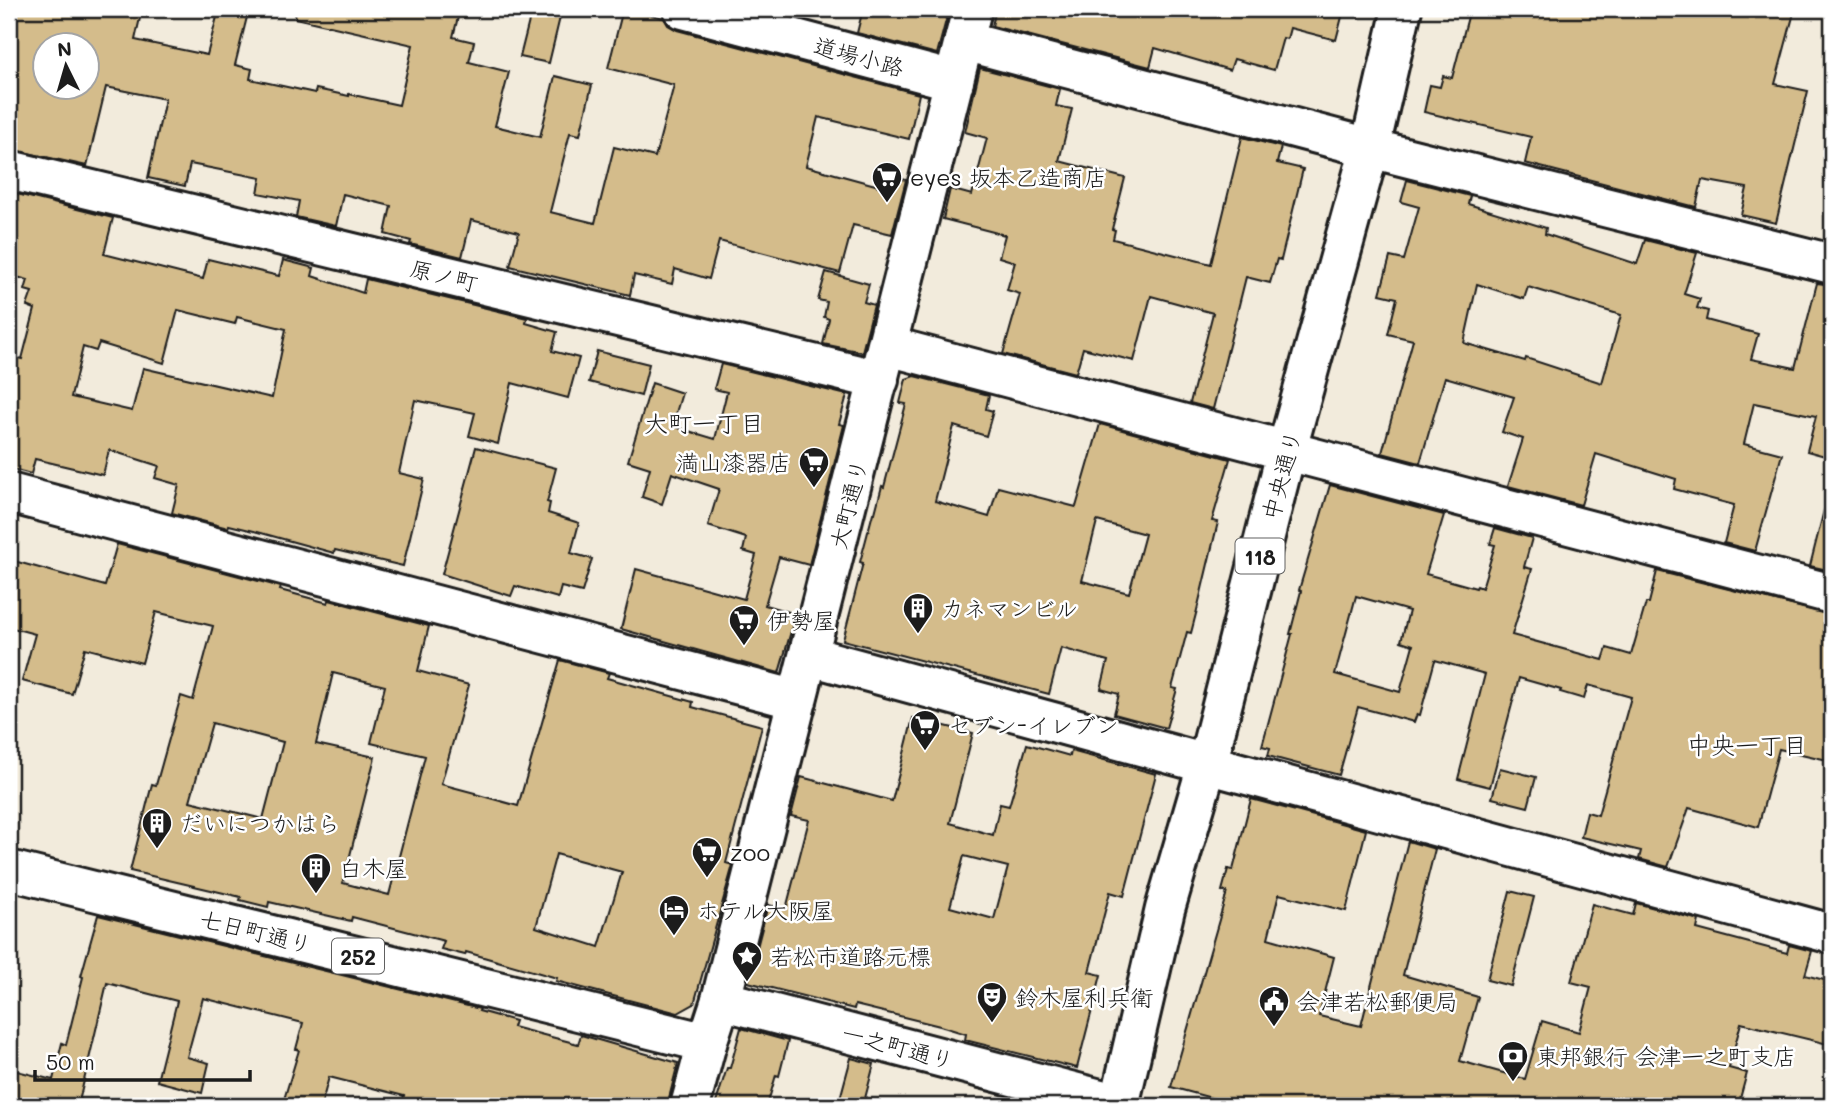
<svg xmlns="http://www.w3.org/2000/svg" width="1841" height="1115" font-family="Mali,'Klee One',sans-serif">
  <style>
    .building { fill: #d4bc8b; stroke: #1c1c1c; stroke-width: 2; fill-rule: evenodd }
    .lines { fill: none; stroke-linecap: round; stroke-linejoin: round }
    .minor-casing { stroke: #1c1c1c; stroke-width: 44 }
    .highway-casing { stroke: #1c1c1c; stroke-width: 44 }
    .minor { stroke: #fff; stroke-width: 38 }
    .highway { stroke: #fff; stroke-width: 38 }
    .labels { text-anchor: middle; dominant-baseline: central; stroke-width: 5; stroke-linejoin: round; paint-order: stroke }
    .shield { fill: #fff; stroke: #606060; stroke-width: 2 }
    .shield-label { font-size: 21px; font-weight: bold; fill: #1c1c1c }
    .street-label { font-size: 23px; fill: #1c1c1c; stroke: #fff }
    .poi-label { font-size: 23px; fill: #1c1c1c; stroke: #fff; text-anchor: start }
    .neighbourhood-label { font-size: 24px; fill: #1c1c1c; stroke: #fff }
  </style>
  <rect width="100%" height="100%" fill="#f2ebdc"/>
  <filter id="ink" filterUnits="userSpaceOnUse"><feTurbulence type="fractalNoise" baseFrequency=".0143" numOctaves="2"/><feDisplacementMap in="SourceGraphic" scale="14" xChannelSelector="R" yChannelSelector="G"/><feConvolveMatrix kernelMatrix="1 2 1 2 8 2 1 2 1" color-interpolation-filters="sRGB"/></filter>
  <g filter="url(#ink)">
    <g class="building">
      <path d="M19,9H142L135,40L207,55L219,9H249L235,65L252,69L250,79L315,93L316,89L349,96V94L399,105L413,45L295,18L296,9H460L453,37L474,42L469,62L509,72L495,126L540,137L555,76L592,85L580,135L570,133L550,212L595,223L614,147L655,157L674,85L608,68L623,9L664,18L668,25L677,30L919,94L909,139L818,117L806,166L879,186L882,174L906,180L892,234L853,225L840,273L719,241L709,279L675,269L672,284L634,275L630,295L510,266L519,232L471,220L462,257L410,244L411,241L385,234L391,206L343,194L336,226L296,217L299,201L258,193L261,178L190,164L185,186L148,178L165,99L106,87L87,166L9,149V51ZM46,46H88V88H46Z"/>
      <path d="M532,9H562L549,63L520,57Z"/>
      <path d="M863,9H949L937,54L857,33Z"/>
      <path d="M996,9H1344L1336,40L1290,28L1287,39L1283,38L1274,70L1234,59L1230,70L1155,48L1150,67L992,26Z"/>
      <path d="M1470,9H1795L1775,84L1808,91L1776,223L1741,215L1747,188L1702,180L1696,207L1525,163L1531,137L1424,112L1430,85L1440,87L1443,76L1452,78Z"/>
      <path d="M980,68L1060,89L1056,106L1072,109L1059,161L1125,178L1112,229L1115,230L1113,239L1211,264L1242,137L1281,147L1277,163L1303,169L1281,260L1277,259L1270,283L1246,277L1213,409L1190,403L1213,313L1151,296L1134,361L1083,348L1076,373L1003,354L1020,294L1007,290L1015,262L999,257L1005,235L943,219L950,189L972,195L987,138L965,132Z"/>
      <path d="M1407,180L1470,196L1468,204L1546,228L1545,234L1637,264L1645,240L1697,253L1684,294L1700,299L1697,308L1708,311L1706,320L1758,334L1751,359L1795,368L1817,283L1832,285V458L1807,451L1816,416L1754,403L1744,444L1782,454L1755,551L1724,543L1734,505L1674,489L1676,479L1596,454L1581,505L1508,486L1523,439L1502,432L1514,397L1445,377L1420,463L1382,453L1413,340L1388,334L1397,298L1380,294L1390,257L1404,260L1419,207L1401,202ZM1477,284L1524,299L1528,287L1621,315L1602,383L1526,358L1525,361L1464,343Z"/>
      <path d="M9,192L113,218L104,254L203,279L208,259L279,276L283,260L314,268L312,276L363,293L366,279L527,318L526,323L557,332L552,351L579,358L568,398L512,383L498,444L469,436L475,413L415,400L399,473L424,479L403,566L335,550L334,553L254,531L229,525L228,528L172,513L179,485L155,478L159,466L109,450L103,475L35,459L31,474L9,468V407L14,387L9,386V356L22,359L35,309L27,306L32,292L25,290L28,280L9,275ZM178,310L235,324L237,317L286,329L272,398L143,368L132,411L71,397L83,347L96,351L99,343L164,363Z"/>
      <path d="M826,272L869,284L864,302L874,305L862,352L823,344L829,319L824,317L827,302L818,300Z"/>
      <path d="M597,351L649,364L641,396L589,382Z"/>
      <path d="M721,364L847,395L839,424L844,425L809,565L779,557L765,605L796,614L779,673L621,629L636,569L744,599L756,555L743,551L746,538L708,526L719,489L672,473L662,504L642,497L650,468L628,461L652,383L682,393L672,426L715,439L727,392L714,389Z"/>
      <path d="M914,376L989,395L986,409L993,411L986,436L954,426L935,501L989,517L998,487L1076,507L1100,424L1230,459L1212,521L1218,522L1197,610L1191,633L1187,632L1172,688L1177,689L1166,728L1114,714L1119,694L1101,689L1108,661L1061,648L1049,694L843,640L863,563L860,562L873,513H875L882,486L884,487L906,404L900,403L906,379ZM1097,521L1145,534L1129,593L1082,581Z"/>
      <path d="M476,447L556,468L547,502L550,503L548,513L579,523L571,553L592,559L582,592L561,587L558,598L515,586L511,596L442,574Z"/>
      <path d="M1330,485L1444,515L1426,574L1476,588L1477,586L1482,588L1495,545L1490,544L1495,528L1532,538L1524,567L1532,569L1512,635L1603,660L1607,648L1631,655L1646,603H1649L1657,571L1832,615V761L1779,749L1758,827L1689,808L1668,867L1639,859L1641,851L1581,837L1587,812L1598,815L1631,697L1588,685L1584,699L1560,692L1561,690L1519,678L1490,787L1458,779L1485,674L1435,660L1420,715L1417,714L1414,722L1358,707L1339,775L1268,756L1270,748L1262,746L1292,634H1290L1301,591L1299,590ZM1356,596L1409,611L1401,641L1413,645L1400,692L1335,674Z"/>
      <path d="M1824,510L1832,511V571L1810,566Z"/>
      <path d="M117,544L281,587L280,590L328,603L329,600L429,626L418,671L469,685L441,784L475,793V794L518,806L560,660L609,673L607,678L693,702L692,707L762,726L726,863L733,865L694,1004L678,1013L556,981L557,978L466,952L465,955L441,949L444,941L352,917L351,921L269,902L268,907L240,900L241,897L130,871L152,784L156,785L181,696L193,700L213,626L156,612L142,663L85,648L72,694L22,681L35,634L9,627V579L14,561L105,586ZM333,673L385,686L371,743L425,756L389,895L343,883L375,757L316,744ZM212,723L283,742L263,819L190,801ZM556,854L622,872L599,947L536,927Z"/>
      <path d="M913,718L973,733L950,823L993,835L1000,804L1009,806L1027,744L1070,756L1071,751L1156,774L1124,896L1110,892L1089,972L1101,975L1077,1068L965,1040L966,1034L940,1026L855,1005L854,1009L748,982L768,905L786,909L809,820L791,816L801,777L892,801ZM964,856L1008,867L994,919L950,907Z"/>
      <path d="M1500,768L1536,777L1528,807L1492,798Z"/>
      <path d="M1251,799L1366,830L1346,911L1279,894L1268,938L1334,957L1319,1016L1361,1026L1408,841L1435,849L1403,975L1478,997L1460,1061L1525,1079L1542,1021L1579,1032L1591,987L1571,982L1592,904L1633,915L1636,903L1699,920L1697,929L1787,953L1789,945L1812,951L1805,975L1832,982V1045L1741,1023L1729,1068L1747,1073L1738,1106H1241L1171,1087L1227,892L1222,891L1228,869L1233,870Z"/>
      <path d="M1510,891L1534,897L1511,986L1487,980Z"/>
      <path d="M98,915L480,1009L479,1011L515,1021L513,1027L578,1044L581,1035L678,1063L667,1106H618L596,1100L594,1106H522L494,1099L492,1106H401L404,1096L329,1077L321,1106H282L299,1050L296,1049L303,1023L203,998L187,1057L209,1063L202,1093L157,1081L177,1001L107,983L78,1106H9V1069L53,1080L62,1043L66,1045L83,977L81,976Z"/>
      <path d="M741,1028L788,1041L779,1076L776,1075L767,1106H715L727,1068H730Z"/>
      <path d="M851,1058L874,1064L863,1106H838Z"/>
    </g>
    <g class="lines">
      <g class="minor-casing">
        <g id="minor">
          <path d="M683,9L954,81"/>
          <path d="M964,41L1397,155L1832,264"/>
          <path d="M9,170L879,380"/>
          <path d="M888,346L1832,594"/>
          <path d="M9,493L797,700"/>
          <path d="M810,656L1832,934"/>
          <path d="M721,1000L972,9"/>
          <path d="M690,1106L707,1043"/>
        </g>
      </g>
      <g class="highway-casing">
        <g id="highway">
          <path d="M9,870L707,1043L721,1000L1119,1104"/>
          <path d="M1119,1106L1165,909L1207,765L1287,449L1370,148L1402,9"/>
        </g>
      </g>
      <use href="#minor" class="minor"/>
      <use href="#highway" class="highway"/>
    </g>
  </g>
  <defs>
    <g id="supermarket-pin" transform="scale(1.575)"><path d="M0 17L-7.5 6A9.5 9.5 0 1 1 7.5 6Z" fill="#1c1c1c" stroke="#fff"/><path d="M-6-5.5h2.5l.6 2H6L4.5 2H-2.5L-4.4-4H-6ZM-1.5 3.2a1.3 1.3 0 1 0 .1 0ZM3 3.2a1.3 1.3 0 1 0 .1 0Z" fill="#fff"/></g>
    <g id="building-pin" transform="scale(1.575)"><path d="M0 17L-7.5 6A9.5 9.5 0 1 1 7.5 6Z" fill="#1c1c1c" stroke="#fff"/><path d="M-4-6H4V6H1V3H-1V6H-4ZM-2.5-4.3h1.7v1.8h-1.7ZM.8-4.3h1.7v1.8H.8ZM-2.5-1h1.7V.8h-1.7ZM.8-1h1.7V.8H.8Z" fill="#fff"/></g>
    <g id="hotel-pin" transform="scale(1.575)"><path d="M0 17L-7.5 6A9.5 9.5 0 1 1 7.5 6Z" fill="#1c1c1c" stroke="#fff"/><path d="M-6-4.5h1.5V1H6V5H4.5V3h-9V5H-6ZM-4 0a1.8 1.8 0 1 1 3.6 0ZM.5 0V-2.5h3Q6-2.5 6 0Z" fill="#fff"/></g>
    <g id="sight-pin" transform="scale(1.575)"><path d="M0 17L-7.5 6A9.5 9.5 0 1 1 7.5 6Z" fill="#1c1c1c" stroke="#fff"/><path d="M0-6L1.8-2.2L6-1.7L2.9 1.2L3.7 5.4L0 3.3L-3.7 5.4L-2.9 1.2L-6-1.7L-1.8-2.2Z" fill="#fff"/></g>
    <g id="theatre-pin" transform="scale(1.575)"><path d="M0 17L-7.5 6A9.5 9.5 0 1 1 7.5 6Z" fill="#1c1c1c" stroke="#fff"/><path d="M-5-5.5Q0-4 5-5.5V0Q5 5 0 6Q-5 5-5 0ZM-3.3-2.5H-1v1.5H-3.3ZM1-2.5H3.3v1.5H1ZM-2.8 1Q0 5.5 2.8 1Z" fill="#fff"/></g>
    <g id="civic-pin" transform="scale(1.575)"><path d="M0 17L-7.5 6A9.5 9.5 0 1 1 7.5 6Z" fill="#1c1c1c" stroke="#fff"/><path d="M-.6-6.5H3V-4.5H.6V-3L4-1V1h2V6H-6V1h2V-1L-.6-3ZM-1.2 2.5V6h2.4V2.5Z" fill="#fff"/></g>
    <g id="bank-pin" transform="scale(1.575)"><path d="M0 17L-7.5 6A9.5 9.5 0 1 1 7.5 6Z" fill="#1c1c1c" stroke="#fff"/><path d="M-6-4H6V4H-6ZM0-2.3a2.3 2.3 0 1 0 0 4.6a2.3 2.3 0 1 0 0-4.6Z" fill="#fff"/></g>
  </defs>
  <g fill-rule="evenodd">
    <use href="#supermarket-pin" x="887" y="177"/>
    <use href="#supermarket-pin" x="814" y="462"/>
    <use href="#building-pin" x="918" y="608"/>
    <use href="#supermarket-pin" x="744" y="620"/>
    <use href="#supermarket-pin" x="925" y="725"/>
    <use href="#building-pin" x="157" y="823"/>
    <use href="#supermarket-pin" x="707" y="852"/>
    <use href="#building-pin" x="316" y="868"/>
    <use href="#hotel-pin" x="674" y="910"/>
    <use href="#sight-pin" x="747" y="956"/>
    <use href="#theatre-pin" x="992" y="997"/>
    <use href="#civic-pin" x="1274" y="1001"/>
    <use href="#bank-pin" x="1513" y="1056"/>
  </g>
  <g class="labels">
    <g class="shield">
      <rect x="1235.5" y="538.5" width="49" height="35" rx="5"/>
      <rect x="332" y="938.5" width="52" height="35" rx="5"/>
    </g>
    <g class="shield-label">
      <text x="1260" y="556">118</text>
      <text x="358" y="956">252</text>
    </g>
    <g class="street-label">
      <text transform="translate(859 56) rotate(15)">道場小路</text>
      <text transform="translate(444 275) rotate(14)">原ノ町</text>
      <text transform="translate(1281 475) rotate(-75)">中央通り</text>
      <text transform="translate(848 504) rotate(-76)">大町通り</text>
      <text transform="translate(256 931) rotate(14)">七日町通り</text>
      <text transform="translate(898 1046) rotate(15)">一之町通り</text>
    </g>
    <g class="poi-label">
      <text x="910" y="177">eyes 坂本乙造商店</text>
      <text x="791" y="462" text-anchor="end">満山漆器店</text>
      <text x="941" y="608">カネマンビル</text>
      <text x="767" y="620">伊勢屋</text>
      <text x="948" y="725">セブン-イレブン</text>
      <text x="180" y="823">だいにつかはら</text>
      <text x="730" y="852">zoo</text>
      <text x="339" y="868">白木屋</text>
      <text x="697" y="910">ホテル大阪屋</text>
      <text x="770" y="956">若松市道路元標</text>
      <text x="1015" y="997">鈴木屋利兵衛</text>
      <text x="1297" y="1001">会津若松郵便局</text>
      <text x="1536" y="1056">東邦銀行 会津一之町支店</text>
    </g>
    <g class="neighbourhood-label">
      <text x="704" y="422">大町一丁目</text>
      <text x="1747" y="744">中央一丁目</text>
    </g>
  </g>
  <rect width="1841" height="1115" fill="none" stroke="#fff" stroke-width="35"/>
  <rect x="18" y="18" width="1806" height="1080" fill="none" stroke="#1c1c1c" stroke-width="2.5" filter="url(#ink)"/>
  <g transform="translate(66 66) rotate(355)"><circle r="33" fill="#ffffff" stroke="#a4a4a4" stroke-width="2"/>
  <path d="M0-5L12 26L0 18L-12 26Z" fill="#1c1c1c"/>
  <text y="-10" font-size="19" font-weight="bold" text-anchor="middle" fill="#1c1c1c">N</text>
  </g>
  <path d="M35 1070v10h215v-10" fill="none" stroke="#1c1c1c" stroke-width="3.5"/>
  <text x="46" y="1070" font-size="21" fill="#1c1c1c" stroke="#ffffff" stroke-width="5" paint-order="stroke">50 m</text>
</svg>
